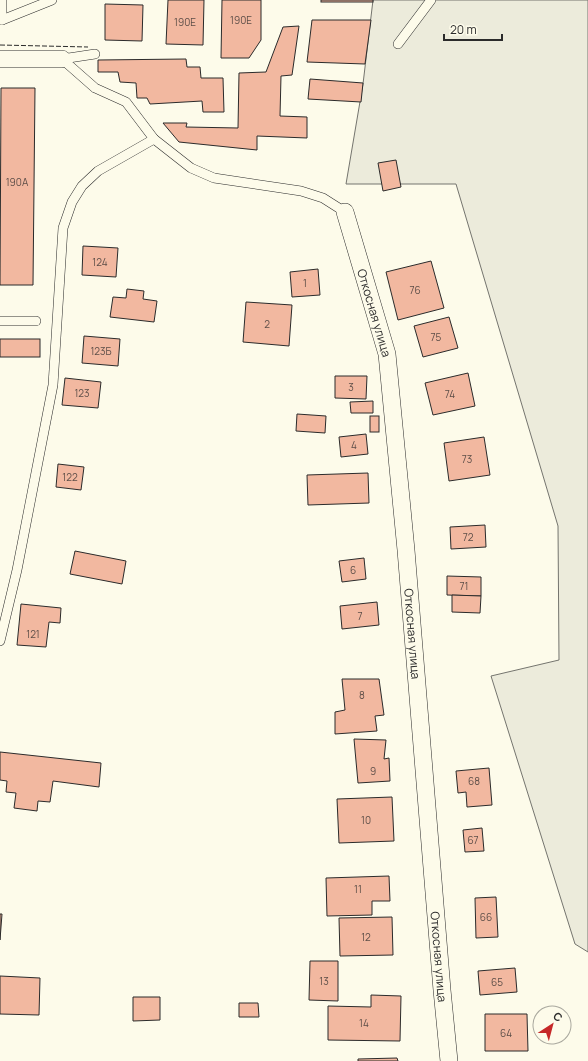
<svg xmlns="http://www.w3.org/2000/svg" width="588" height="1061" font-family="Manrope,sans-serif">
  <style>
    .green { fill: #ecebdb; stroke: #74746e }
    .building { fill: #f2b8a0; stroke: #2b2b2b }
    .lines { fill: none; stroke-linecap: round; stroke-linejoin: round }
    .service-casing { stroke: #2b2b2b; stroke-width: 10 }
    .minor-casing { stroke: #2b2b2b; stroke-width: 18 }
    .service { stroke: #fdfbea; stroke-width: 9 }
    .minor { stroke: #fdfbea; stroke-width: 17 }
    .fence { stroke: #2b2b2b; stroke-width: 1; stroke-dasharray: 5 2; stroke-linecap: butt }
    .labels { text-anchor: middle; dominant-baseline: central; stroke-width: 3; stroke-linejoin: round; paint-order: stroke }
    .number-label { font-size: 10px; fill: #5d4e48 }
    .street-label { font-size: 12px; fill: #2b2b2b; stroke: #fdfbea }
  </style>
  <rect width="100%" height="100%" fill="#fdfbea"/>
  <path class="green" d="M373,0H588V952L575,944L491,676L559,660L558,526L456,184H346L363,84Z"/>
  <g class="building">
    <path d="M168,0H204L203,45L166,44Z"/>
    <path d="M222,0H261V40L249,58H221Z"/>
    <rect x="321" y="0" width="52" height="2"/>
    <path d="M105,4L143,5L142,41L105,40Z"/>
    <path d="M312,20H371L365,64L307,62Z"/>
    <path d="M299,26L292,75L281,76L280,116L307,117V138L257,136V150L179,142L163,123H187L186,127L238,128L239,73L266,72L283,27Z"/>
    <path d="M186,59L187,67H200L201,78H223L224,112H203L202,101L150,104L147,98H137L136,83L120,82L118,72H98V60Z"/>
    <path d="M310,79L363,83L361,102L308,99Z"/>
    <path d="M1,88H35L33,285H0Z"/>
    <path d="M396,160L401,187L383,191L378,163Z"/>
    <path d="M83,246L118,248L116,277L82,275Z"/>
    <path d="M431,261L444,308L398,320L386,272Z"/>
    <path d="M318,269L320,295L292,297L290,272Z"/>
    <path d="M127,289L144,291L143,299L157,301L154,322L110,317L113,297L126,298Z"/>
    <path d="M246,302L292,305L289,346L243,342Z"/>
    <path d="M449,317L458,348L423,357L414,326Z"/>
    <path d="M84,336L120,339L118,366L82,363Z"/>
    <rect x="0" y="339" width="40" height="18"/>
    <path d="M468,373L475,406L433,415L425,383Z"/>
    <path d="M335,376H367L366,399L335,398Z"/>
    <path d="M65,378L101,382L98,408L62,405Z"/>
    <path d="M373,401V413H351L350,402Z"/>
    <path d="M297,414L326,416L325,433L296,431Z"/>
    <rect x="370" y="416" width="9" height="16"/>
    <path d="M366,434L368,454L341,457L339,437Z"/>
    <path d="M484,437L490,475L449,481L444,443Z"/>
    <path d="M58,464L84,467L81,490L56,487Z"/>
    <path d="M368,473L369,503L308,505L307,475Z"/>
    <path d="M485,525L486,547L451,549L450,527Z"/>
    <path d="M75,551L126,561L122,584L70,574Z"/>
    <path d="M364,558L366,579L342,582L339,561Z"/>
    <path d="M447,576L481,577V596L447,595Z"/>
    <path d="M452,595L481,596L480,613L452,612Z"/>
    <path d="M377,602L379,625L342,629L340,606Z"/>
    <path d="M21,604L61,608L60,623L49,622L46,647L17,645Z"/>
    <path d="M342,679H379L384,715L375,716L377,731L335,734V712L345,710Z"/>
    <path d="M354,739L386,740L384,759L389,758L390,781L358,783Z"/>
    <path d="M0,752L101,763L99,787L53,781L50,802L38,801L37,811L14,808L16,793L6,792L7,781L0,780Z"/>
    <path d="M489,768L492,805L467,807L466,792L458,793L456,771Z"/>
    <path d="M392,797L394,841L339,843L337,799Z"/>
    <path d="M482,828L484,851L465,852L463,830Z"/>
    <path d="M389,876L390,901H372V915L327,916L326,878Z"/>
    <path d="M496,897L498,937L476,938L475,898Z"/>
    <path d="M0,914H2L0,940Z"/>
    <path d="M392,917L393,955L340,956L339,918Z"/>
    <path d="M310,961H338V1001L309,1000Z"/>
    <path d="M515,968L517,992L480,995L478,971Z"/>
    <path d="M0,976L40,978L39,1015L0,1014Z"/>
    <path d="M371,995L401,996L400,1041L328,1040V1006L371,1007Z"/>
    <path d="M133,997H160V1020L133,1021Z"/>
    <path d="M239,1003H258L259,1017H239Z"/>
    <path d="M485,1014H527L528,1051H485Z"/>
    <path d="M397,1058L398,1061H358V1059Z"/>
  </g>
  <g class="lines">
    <g class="service-casing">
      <g id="service">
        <path d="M0,20H2V0"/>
        <path d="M2,20L52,0"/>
        <path d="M398,44L431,0"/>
        <path d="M62,59L95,88L126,102L154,139L191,168L214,178L301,191L323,198L345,212"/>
        <path d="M62,59L95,54"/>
        <path d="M0,321H36"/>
        <path d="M0,641L17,570L53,385L63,228L72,202L82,186L98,171L154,139"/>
      </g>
    </g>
    <g class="minor-casing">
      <g id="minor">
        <path d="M0,59H62"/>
        <path id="s1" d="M345,212L387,354L406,550L442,990L449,1061"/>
      </g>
    </g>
    <use href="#service" class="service"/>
    <use href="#minor" class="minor"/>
    <path class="fence" d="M0,45L88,47"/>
  </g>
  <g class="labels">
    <g class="number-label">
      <text x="241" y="20">190Е</text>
      <text x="185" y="22">190Е</text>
      <text x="17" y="182">190А</text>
      <text x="100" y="262">124</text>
      <text x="305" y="283">1</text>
      <text x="415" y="290">76</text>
      <text x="267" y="324">2</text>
      <text x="436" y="337">75</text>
      <text x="101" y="351">123Б</text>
      <text x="351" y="387">3</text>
      <text x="82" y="393">123</text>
      <text x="450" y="394">74</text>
      <text x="354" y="445">4</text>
      <text x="467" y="459">73</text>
      <text x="70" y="477">122</text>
      <text x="468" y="537">72</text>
      <text x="353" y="570">6</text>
      <text x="464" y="586">71</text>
      <text x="360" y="616">7</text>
      <text x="33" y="634">121</text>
      <text x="362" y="695">8</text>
      <text x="373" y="771">9</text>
      <text x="474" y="781">68</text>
      <text x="366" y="820">10</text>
      <text x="473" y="840">67</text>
      <text x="358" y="889">11</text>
      <text x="486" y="917">66</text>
      <text x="366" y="937">12</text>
      <text x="324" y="981">13</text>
      <text x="497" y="982">65</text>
      <text x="364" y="1023">14</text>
      <text x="506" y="1033">64</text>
    </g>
    <g class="street-label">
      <text stroke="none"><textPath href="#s1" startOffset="105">Откосная улица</textPath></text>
      <text stroke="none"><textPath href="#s1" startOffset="429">Откосная улица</textPath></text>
      <text stroke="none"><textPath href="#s1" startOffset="753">Откосная улица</textPath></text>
    </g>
  </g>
  <g transform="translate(552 1025) rotate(36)"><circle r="19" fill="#fdfbea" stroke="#a9a89e"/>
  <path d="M0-3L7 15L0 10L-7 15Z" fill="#c62828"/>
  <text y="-6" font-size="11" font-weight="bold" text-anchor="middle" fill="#2b2b2b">С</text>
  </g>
  <path d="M444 34v6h58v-6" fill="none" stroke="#2b2b2b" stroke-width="2"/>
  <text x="450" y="34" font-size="12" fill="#2b2b2b" stroke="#fdfbea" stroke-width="3" paint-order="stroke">20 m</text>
</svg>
